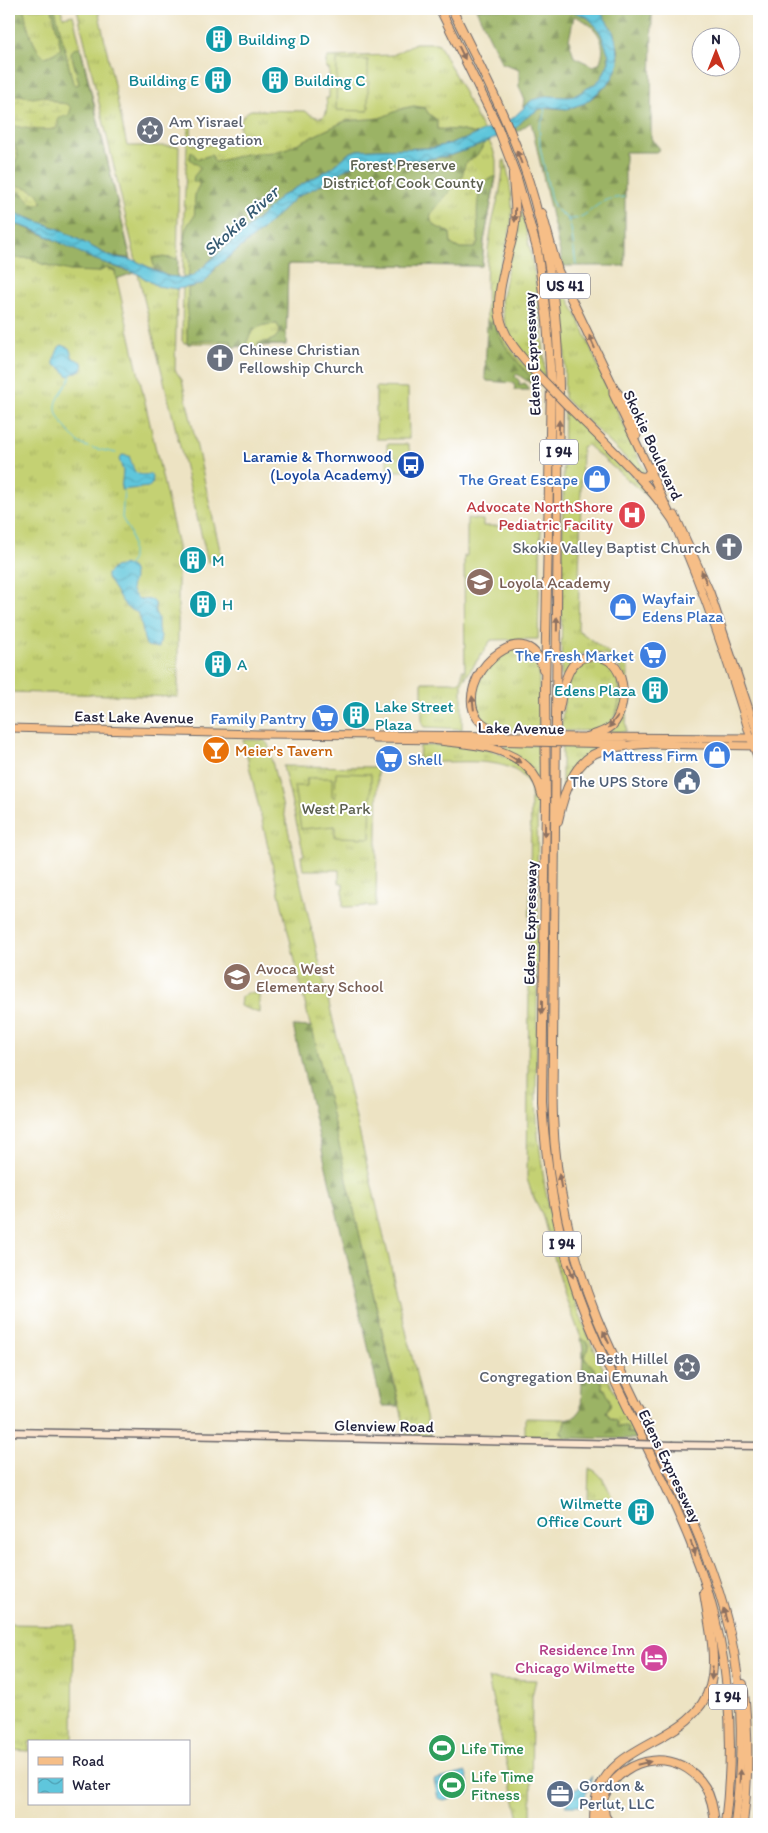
<svg xmlns="http://www.w3.org/2000/svg" width="768" height="1833" font-family="Itim,sans-serif">
  <style>
    .grass { fill: url(#grass-tufts); stroke: #737a57 }
    .forest { fill: url(#forest-firs); stroke: #5e6a50; fill-rule: evenodd }
    .wetland { fill: url(#wetland-marsh); stroke: #737a57 }
    .pitch { fill: #c4d173; stroke: #737a57 }
    .water { fill: url(#water-waves); stroke: #40748c }
    .lines { fill: none; stroke-linecap: round; stroke-linejoin: round }
    .stream { stroke: #5fc6dc; stroke-width: 1 }
    .secondary-casing { stroke: #69666b; stroke-width: 9 }
    .primary-casing { stroke: #69666b; stroke-width: 9 }
    .highway-casing { stroke: #69666b; stroke-width: 10 }
    .secondary { stroke: #fbe5cf; stroke-width: 6 }
    .primary { stroke: #f6be87; stroke-width: 7 }
    .highway { stroke: #f6be87; stroke-width: 8 }
    .secondary-bridge-casing { stroke: #69666b; stroke-width: 9; stroke-linecap: butt }
    .primary-bridge-casing { stroke: #69666b; stroke-width: 9; stroke-linecap: butt }
    .highway-bridge-casing { stroke: #69666b; stroke-width: 10; stroke-linecap: butt }
    .secondary-bridge { stroke: #fbe5cf; stroke-width: 6 }
    .primary-bridge { stroke: #f6be87; stroke-width: 7 }
    .highway-bridge { stroke: #f6be87; stroke-width: 8 }
    .oneway { fill: #8c7061 }
    .labels { text-anchor: middle; dominant-baseline: central; stroke-width: 4; stroke-linejoin: round; paint-order: stroke }
    .shield { fill: #fff; stroke: #646476; stroke-width: 1 }
    .shield-label { font-size: 15px; font-weight: bold; fill: #22223b }
    .culture-label { font-size: 16px; fill: #0d838f; stroke: #fff; text-anchor: start }
    .worship-label { font-size: 16px; fill: #5b616d; stroke: #fff; text-anchor: start }
    .park-label { font-size: 16px; fill: #5b5f4f; stroke: #fff }
    .street-label { font-size: 16px; fill: #22223b; stroke: #fff }
    .transit-label { font-size: 16px; fill: #164399; stroke: #fff; text-anchor: end }
    .shop-label { font-size: 16px; fill: #366cbe; stroke: #fff; text-anchor: end }
    .health-label { font-size: 16px; fill: #be3a42; stroke: #fff; text-anchor: end }
    .education-label { font-size: 16px; fill: #785e54; stroke: #fff; text-anchor: start }
    .food-label { font-size: 16px; fill: #c56008; stroke: #fff; text-anchor: start }
    .service-label { font-size: 16px; fill: #4e5e75; stroke: #fff; text-anchor: end }
    .hotel-label { font-size: 16px; fill: #b23c85; stroke: #fff; text-anchor: end }
    .leisure-label { font-size: 16px; fill: #27864d; stroke: #fff; text-anchor: start }
    .water-label { font-size: 18px; font-style: italic; fill: #375b73; stroke: #fff }
  </style>
  <defs>
    <pattern id="grass-tufts" width="24" height="20" patternUnits="userSpaceOnUse" patternTransform="scale(1.25)"><rect width="24" height="20" fill="#c4d173"/><path d="M3 7l-1-3M5 7V3M7 7l1-3M15 17l-1-3M17 17v-4M19 17l1-3" fill="none" stroke="#a8b364"/></pattern>
    <pattern id="forest-firs" width="22" height="20" patternUnits="userSpaceOnUse" patternTransform="scale(1.25)"><rect width="22" height="20" fill="#9bb365"/><path d="M5 1l3.5 6h-7zM16 11l3.5 6h-7z" fill="#7e9154"/></pattern>
    <pattern id="wetland-marsh" width="20" height="14" patternUnits="userSpaceOnUse" patternTransform="scale(1.25)"><rect width="20" height="14" fill="#c4d173"/><path d="M1 5h8M5 5V1M11 12h8M15 12V8" fill="none" stroke="#a8b364"/></pattern>
    <pattern id="water-waves" width="16" height="10" patternUnits="userSpaceOnUse" patternTransform="scale(1.25)"><rect width="16" height="10" fill="#5fc6dc"/><path d="M0 5q4-4 8 0t8 0" fill="none" stroke="#4ea0b4"/></pattern>
  </defs>
  <rect width="100%" height="100%" fill="#fff"/>
  <filter id="ink" filterUnits="userSpaceOnUse"><feTurbulence type="fractalNoise" baseFrequency=".02" numOctaves="2"/><feDisplacementMap in="SourceGraphic" scale="10" xChannelSelector="R" yChannelSelector="G"/><feConvolveMatrix kernelMatrix="1 2 1 2 8 2 1 2 1" color-interpolation-filters="sRGB"/></filter>
  <filter id="wash" filterUnits="userSpaceOnUse"><feTurbulence type="fractalNoise" baseFrequency=".0096" numOctaves="4" result="noise"/><feDisplacementMap in="SourceGraphic" scale="20" xChannelSelector="R" yChannelSelector="G"/><feGaussianBlur stdDeviation="1.12" result="paint"/><feColorMatrix in="noise" values="0 0 0 0 0 0 0 0 0 0 0 0 0 0 0 0 0 1.4 0 .05"/><feComposite in="paint" operator="in"/></filter>
  <g filter="url(#wash)">
    <rect width="100%" height="100%" fill="#ede3c3"/>
    <g class="grass">
      <path d="M9,9H61L63,17L73,15L131,259L109,256L101,252L114,267L178,546V697L9,692Z"/>
      <path d="M77,9H98L127,146H179L177,278L155,270L136,261Z"/>
      <path d="M415,43H436L439,44L493,149L496,160V178L484,241L482,266L288,264L286,345L232,347L231,344L184,343L182,341L184,213L188,123L191,122L192,145H240C241,132 235,117 251,110L305,111C323,123 329,118 326,98H329V69L326,68V60L328,57L393,55Z"/>
      <path d="M505,160C510,181 514,204 511,225C509,239 504,252 500,266C489,312 498,341 533,373L530,376C515,359 501,344 494,322L491,324L490,329L487,321C486,293 485,264 490,237C493,211 504,186 503,161Z"/>
      <path d="M519,212H522C535,267 543,321 545,378L521,352L511,338L504,320L501,301Z"/>
      <path d="M138,274C150,283 163,287 177,289L175,370L182,380L222,559L208,562Z"/>
      <path d="M558,281H560L584,331L608,391L646,473H641L564,398L565,352Z"/>
      <path d="M376,387L408,388L409,439H376Z"/>
      <path d="M564,406L659,503L663,510L587,445L582,447L578,630L628,667L626,732H608L615,726L623,674L616,662L605,654L587,653L582,654L564,676L561,677Z"/>
      <path d="M387,444H408L410,451V471H387Z"/>
      <path d="M465,628L495,634L462,683V729L425,727L422,723V682H459L462,680V670H465Z"/>
      <path d="M514,648L529,651L539,667V731C525,731 506,733 492,726C468,714 474,680 491,663C497,657 507,653 514,648Z"/>
      <path d="M596,658C600,660 607,662 610,665C624,677 622,715 607,726C599,732 572,731 561,731C563,713 564,674 580,662C584,660 591,659 596,658Z"/>
      <path d="M243,740H264L268,744L431,1437H407Z"/>
      <path d="M443,745C481,746 524,751 537,793L538,923L536,1098L538,1135L545,1188L556,1241L576,1304L592,1345L634,1433H627L617,1427L615,1420L610,1418L606,1412L609,1398L606,1395L605,1390C597,1384 595,1369 585,1360L587,1343L581,1338L565,1296L542,1214L532,1194L527,1179L531,788C515,750 452,766 419,761L420,746Z"/>
      <path d="M514,745H540L538,758L539,760L540,781L498,747Z"/>
      <path d="M562,745L603,747L596,749L564,790L562,789Z"/>
      <path d="M283,766L378,767L376,906L343,907V883H339V870H303L301,856L304,855Z"/>
      <path d="M247,993L259,994V1013L240,1006L241,997Z"/>
      <path d="M527,1418L566,1419L563,1428L561,1430L564,1433L565,1438L528,1437L525,1434V1419Z"/>
      <path d="M589,1468C603,1473 607,1487 613,1499H588Z"/>
      <path d="M9,1624L74,1625L73,1742H29V1751L9,1750Z"/>
      <path d="M488,1679L536,1680L532,1696L531,1824H520Z"/>
    </g>
    <g class="forest">
      <path d="M9,9H24C26,22 33,50 45,57L51,55L61,49L52,9H55L73,83L76,85L79,84L71,52L74,49L80,47L131,260L129,258L109,256L59,229L9,211V170L13,166L18,156L14,143L9,141Z"/>
      <path d="M476,9H567C574,11 582,14 588,18C598,26 611,49 609,62C608,69 603,77 598,82C590,88 577,96 567,98C563,98 560,97 556,97C547,97 530,101 523,107L524,98L519,87V69L502,63ZM574,16C594,23 610,42 599,64L593,66L574,57L569,40Z"/>
      <path d="M595,9H652L651,138L660,149L656,152H625V266H563L531,122L517,132L515,129C520,119 535,109 546,108C554,107 562,110 570,108C595,101 624,77 618,48C615,33 607,18 595,9Z"/>
      <path d="M414,106L425,108L429,114L437,120V129L459,130L477,134L463,140L433,148L376,149L357,150L349,153L333,167L280,197L260,217L218,252L197,274L188,278C189,269 192,255 184,249C185,235 183,228 194,217C196,207 192,194 199,186V182H193L194,176L201,168L190,159L191,151L198,159L211,155L215,162L246,154L275,152L288,148L345,121L380,118L404,108Z"/>
      <path d="M484,143C480,155 474,157 465,164L462,176L431,214C428,226 441,228 450,233L451,244L458,248H475L478,242C479,222 470,183 496,176L484,241L482,266L288,264L286,345H258L259,343C270,341 277,340 280,330L277,324C261,324 250,328 246,346L232,347L231,341H191V344H187L188,288C201,285 209,278 216,267L261,231L295,198L324,183L344,170L364,160H422L452,155Z"/>
      <path d="M9,222C53,235 90,261 134,273L116,279L115,271L107,268L98,272L70,271L42,264L30,258H9Z"/>
      <path d="M161,257L178,259L177,278L167,276L155,270L152,258Z"/>
      <path d="M487,321L489,322L490,329L491,322H494C501,345 516,359 530,376L533,373L538,379L537,383L538,386L533,388L530,383L517,374L515,376L520,382L518,385L525,383L529,390H515L514,383L487,381L485,377Z"/>
      <path d="M293,1026L312,1027L399,1406H382Z"/>
      <path d="M581,1338L587,1342L589,1349L586,1353L585,1360C595,1364 594,1376 602,1382V1388L606,1390C606,1395 612,1400 610,1406C609,1408 607,1410 606,1412L610,1418L617,1422V1427L626,1426L628,1429L627,1433H634L637,1439L565,1438L564,1434L561,1433V1430L563,1428L566,1419L576,1416L581,1410L583,1350Z"/>
    </g>
    <g class="wetland">
      <path d="M20,95L33,98L44,96L58,103L67,104L71,108L69,115L58,118V126L56,129C40,131 24,129 9,124V96Z"/>
      <path d="M9,184C22,187 37,187 42,202L40,204C26,203 29,200 21,192H9Z"/>
    </g>
    <g class="pitch">
      <path d="M337,60H368V111L336,110Z"/>
      <path d="M467,518L483,520V526H541L538,639L491,640L465,678L464,556H467Z"/>
      <path d="M336,773L371,774L370,838L335,837V826L301,829L294,786H307V778H332V796L335,798Z"/>
    </g>
    <g class="water">
      <path d="M567,9H595L602,14L613,31L617,45L619,63L613,77L607,85L585,103L567,109L549,107L539,109L523,120L515,129L478,146L452,155L422,160H363L344,170L324,183L295,198L261,231L216,267L206,281L200,285L177,289L157,286L138,274L93,259L37,231L9,222V211L59,229L109,256L136,261L167,276L185,278L193,276L260,217L280,197L333,167L349,153L357,150L376,149L433,148L463,140L513,118L532,100L548,96L568,97L576,95L596,83L602,77L609,62V55L601,34L595,25L587,17Z"/>
      <path d="M62,345L69,348L73,358L82,362L83,369L68,376L61,368L54,365V359L59,347Z"/>
      <path d="M122,455L129,456C135,470 132,477 151,474L153,482L149,487L121,490L123,471L119,459Z"/>
      <path d="M125,565L130,566C142,584 121,584 139,599L152,600L155,603V612L158,618V629L161,636L159,648L147,646C141,637 144,624 138,613L126,607L107,578V574L114,567Z"/>
      <path d="M466,1772L470,1790L468,1794L444,1800L438,1798L434,1780Z"/>
      <path d="M592,1776L582,1806H565L573,1791L585,1784Z"/>
    </g>
    <g class="lines">
      <g class="stream">
        <path d="M544,106L545,114L539,127L540,147L551,200L556,209L568,219L571,228L576,265"/>
        <path d="M568,219C583,221 592,207 604,201C610,198 617,198 624,197"/>
        <path d="M71,375L70,379C54,404 49,408 69,432C75,439 79,445 88,447"/>
        <path d="M92,448L116,453"/>
        <path d="M124,491L122,518L130,532L132,544V558L129,565"/>
      </g>
    </g>
  </g>
  <g filter="url(#ink)">
    <g class="lines">
      <g class="secondary-casing">
        <g id="secondary">
          <path d="M9,1432L632,1444"/>
          <path d="M673,1445L759,1446"/>
        </g>
      </g>
      <g class="primary-casing">
        <g id="primary">
          <path d="M613,386V394C633,436 654,478 673,521C705,594 731,670 753,746L759,761"/>
          <path d="M613,387L619,394L637,435"/>
          <path d="M675,515L710,592L759,739"/>
          <path d="M9,728L258,734L526,736"/>
          <path d="M575,737L754,738"/>
          <path d="M375,739L439,740"/>
          <path d="M465,741L526,742"/>
          <path d="M574,743L624,744"/>
          <path d="M642,744L759,746"/>
        </g>
      </g>
      <g class="highway-casing">
        <g id="highway">
          <path d="M440,9L497,125L517,178L537,249L547,321L551,382L545,687L546,801L542,1102C546,1168 556,1232 578,1295C609,1380 656,1457 690,1541C727,1631 737,1728 725,1824"/>
          <path d="M452,9C479,65 510,122 529,182C550,249 558,317 559,387L553,1047C553,1070 552,1093 553,1116C555,1182 572,1257 597,1318C641,1424 705,1522 730,1633C745,1696 742,1762 735,1824"/>
          <path d="M513,173C513,190 517,207 515,224C514,234 511,244 508,254C494,311 492,325 533,370"/>
          <path d="M542,213L558,271L613,386"/>
          <path d="M572,410C607,445 645,479 673,520"/>
          <path d="M636,475L643,477L647,476L653,467"/>
          <path d="M559,709C562,695 564,677 573,665C578,659 585,656 593,656C627,656 630,706 612,726C605,732 596,734 587,737"/>
          <path d="M505,736C496,731 484,727 478,719C450,681 526,608 543,669"/>
          <path d="M435,740C475,745 532,746 542,795"/>
          <path d="M558,821C563,796 573,760 601,751C615,746 632,745 647,744"/>
          <path d="M743,1684C749,1732 749,1777 743,1824"/>
          <path d="M603,1803L605,1816L610,1824"/>
          <path d="M598,1817C598,1809 602,1803 605,1795C624,1754 680,1747 705,1787C712,1798 714,1812 715,1824"/>
          <path d="M594,1824C594,1814 594,1804 597,1794C615,1739 694,1743 710,1686C718,1657 708,1622 704,1592"/>
        </g>
      </g>
      <use href="#secondary" class="secondary"/>
      <use href="#primary" class="primary"/>
      <use href="#highway" class="highway"/>
      <g class="secondary-bridge-casing">
        <path id="secondary-bridge" d="M632,1444L673,1445"/>
      </g>
      <g class="primary-bridge-casing">
        <g id="primary-bridge">
          <path d="M526,736L575,737"/>
          <path d="M526,742L574,743"/>
        </g>
      </g>
      <g class="highway-bridge-casing">
        <path id="highway-bridge" d="M533,370L572,410"/>
      </g>
      <use href="#secondary-bridge" class="secondary-bridge"/>
      <use href="#primary-bridge" class="primary-bridge"/>
      <use href="#highway-bridge" class="highway-bridge"/>
    </g>
    <defs><path id="oneway-solid" d="M-6-.8H1V-3.2L6.5 0L1 3.2V.8H-6Z" transform="scale(1.25)"/></defs>
    <g class="oneway">
      <use href="#oneway-solid" transform="translate(462 53) rotate(64)"/>
      <use href="#oneway-solid" transform="translate(519 157) rotate(-111)"/>
      <use href="#oneway-solid" transform="translate(515 215) rotate(91)"/>
      <use href="#oneway-solid" transform="translate(592 342) rotate(-114)"/>
      <use href="#oneway-solid" transform="translate(559 427) rotate(-89)"/>
      <use href="#oneway-solid" transform="translate(704 577) rotate(-112)"/>
      <use href="#oneway-solid" transform="translate(557 624) rotate(-89)"/>
      <use href="#oneway-solid" transform="translate(473 703) rotate(-97)"/>
      <use href="#oneway-solid" transform="translate(613 722) rotate(127)"/>
      <use href="#oneway-solid" transform="translate(515 759) rotate(33)"/>
      <use href="#oneway-solid" transform="translate(545 830) rotate(91)"/>
      <use href="#oneway-solid" transform="translate(542 1007) rotate(90)"/>
      <use href="#oneway-solid" transform="translate(560 1181) rotate(-100)"/>
      <use href="#oneway-solid" transform="translate(571 1271) rotate(72)"/>
      <use href="#oneway-solid" transform="translate(606 1337) rotate(-115)"/>
      <use href="#oneway-solid" transform="translate(693 1548) rotate(70)"/>
      <use href="#oneway-solid" transform="translate(725 1615) rotate(-106)"/>
      <use href="#oneway-solid" transform="translate(712 1673) rotate(95)"/>
      <use href="#oneway-solid" transform="translate(644 1763) rotate(-13)"/>
      <use href="#oneway-solid" transform="translate(740 1776) rotate(-87)"/>
    </g>
  </g>
  <defs>
    <g id="building-disc" transform="scale(1.4375)"><circle r="9.5" fill="#0f9aa8" stroke="#fff"/><path d="M-4-6H4V6H1V3H-1V6H-4ZM-2.5-4.3h1.7v1.8h-1.7ZM.8-4.3h1.7v1.8H.8ZM-2.5-1h1.7V.8h-1.7ZM.8-1h1.7V.8H.8Z" fill="#fff"/></g>
    <g id="synagogue-disc" transform="scale(1.4375)"><circle r="9.5" fill="#6b7280" stroke="#fff"/><path d="M0-6.5L5.6 3.2H-5.6ZM0 6.5L5.6-3.2H-5.6Z" fill="#fff"/></g>
    <g id="church-disc" transform="scale(1.4375)"><circle r="9.5" fill="#6b7280" stroke="#fff"/><path d="M-1.2-6h2.4v3.5h3.3v2.4h-3.3V6h-2.4V-.1h-3.3v-2.4h3.3Z" fill="#fff"/></g>
    <g id="bus-disc" transform="scale(1.4375)"><circle r="9.5" fill="#1a4fb4" stroke="#fff"/><path d="M-5-6H5V4H4V6H2V4H-2V6H-4V4H-5ZM-3.5-4V0h7V-4ZM-3.5 1.2v1.5H-2V1.2ZM2 1.2v1.5H3.5V1.2Z" fill="#fff"/></g>
    <g id="shop-disc" transform="scale(1.4375)"><circle r="9.5" fill="#3f7fe0" stroke="#fff"/><path d="M-5-2.5h2.3a2.7 3.5 0 0 1 5.4 0H5L5.5 6h-11ZM-1.5-2.5h3a1.5 2.3 0 0 0-3 0Z" fill="#fff"/></g>
    <g id="hospital-disc" transform="scale(1.4375)"><circle r="9.5" fill="#e0444e" stroke="#fff"/><path d="M-5-5h3v3.5h4V-5h3V5h-3V1.5h-4V5h-3Z" fill="#fff"/></g>
    <g id="school-disc" transform="scale(1.4375)"><circle r="9.5" fill="#8d6e63" stroke="#fff"/><path d="M0-5L7-2L0 1L-7-2ZM-4 1L0 2.5L4 1V4Q0 6-4 4Z" fill="#fff"/></g>
    <g id="supermarket-disc" transform="scale(1.4375)"><circle r="9.5" fill="#3f7fe0" stroke="#fff"/><path d="M-6-5.5h2.5l.6 2H6L4.5 2H-2.5L-4.4-4H-6ZM-1.5 3.2a1.3 1.3 0 1 0 .1 0ZM3 3.2a1.3 1.3 0 1 0 .1 0Z" fill="#fff"/></g>
    <g id="bar-disc" transform="scale(1.4375)"><circle r="9.5" fill="#e8710a" stroke="#fff"/><path d="M-6-5H6L.8 .8V4.5H3.5V6h-7V4.5H-.8V.8Z" fill="#fff"/></g>
    <g id="civic-disc" transform="scale(1.4375)"><circle r="9.5" fill="#5c6f8a" stroke="#fff"/><path d="M-.6-6.5H3V-4.5H.6V-3L4-1V1h2V6H-6V1h2V-1L-.6-3ZM-1.2 2.5V6h2.4V2.5Z" fill="#fff"/></g>
    <g id="hotel-disc" transform="scale(1.4375)"><circle r="9.5" fill="#d1479c" stroke="#fff"/><path d="M-6-4.5h1.5V1H6V5H4.5V3h-9V5H-6ZM-4 0a1.8 1.8 0 1 1 3.6 0ZM.5 0V-2.5h3Q6-2.5 6 0Z" fill="#fff"/></g>
    <g id="stadium-disc" transform="scale(1.4375)"><circle r="9.5" fill="#2e9e5b" stroke="#fff"/><path d="M0-5a6.5 5 0 1 0 0 10a6.5 5 0 1 0 0-10ZM-3.5-1.8h7v3.6h-7Z" fill="#fff"/></g>
    <g id="office-disc" transform="scale(1.4375)"><circle r="9.5" fill="#5c6f8a" stroke="#fff"/><path d="M-6-3h4V-5.5h4V-3h4V5H-6ZM-1-4.5V-3h2v-1.5ZM-6 0V1H6V0Z" fill="#fff"/></g>
  </defs>
  <g fill-rule="evenodd">
    <use href="#building-disc" x="219" y="39"/>
    <use href="#building-disc" x="218" y="80"/>
    <use href="#building-disc" x="275" y="80"/>
    <use href="#synagogue-disc" x="150" y="130"/>
    <use href="#church-disc" x="220" y="358"/>
    <use href="#bus-disc" x="411" y="465"/>
    <use href="#shop-disc" x="597" y="479"/>
    <use href="#hospital-disc" x="632" y="515"/>
    <use href="#church-disc" x="729" y="547"/>
    <use href="#building-disc" x="193" y="560"/>
    <use href="#school-disc" x="480" y="582"/>
    <use href="#building-disc" x="203" y="604"/>
    <use href="#shop-disc" x="623" y="607"/>
    <use href="#supermarket-disc" x="653" y="655"/>
    <use href="#building-disc" x="218" y="664"/>
    <use href="#building-disc" x="655" y="690"/>
    <use href="#building-disc" x="356" y="715"/>
    <use href="#supermarket-disc" x="325" y="718"/>
    <use href="#bar-disc" x="216" y="750"/>
    <use href="#shop-disc" x="717" y="755"/>
    <use href="#supermarket-disc" x="389" y="759"/>
    <use href="#civic-disc" x="687" y="781"/>
    <use href="#school-disc" x="237" y="977"/>
    <use href="#synagogue-disc" x="687" y="1367"/>
    <use href="#building-disc" x="641" y="1512"/>
    <use href="#hotel-disc" x="654" y="1658"/>
    <use href="#stadium-disc" x="442" y="1748"/>
    <use href="#stadium-disc" x="452" y="1785"/>
    <use href="#office-disc" x="560" y="1794"/>
  </g>
  <g class="labels">
    <g class="shield">
      <rect x="540" y="273.5" width="50" height="25" rx="4"/>
      <rect x="540" y="439.5" width="38" height="25" rx="4"/>
      <rect x="543" y="1231.5" width="38" height="25" rx="4"/>
      <rect x="709" y="1684.5" width="38" height="25" rx="4"/>
    </g>
    <g class="shield-label">
      <text x="565" y="286">US 41</text>
      <text x="559" y="452">I 94</text>
      <text x="562" y="1244">I 94</text>
      <text x="728" y="1697">I 94</text>
    </g>
    <g class="culture-label">
      <text x="238" y="39">Building D</text>
      <text x="199" y="80" text-anchor="end">Building E</text>
      <text x="294" y="80">Building C</text>
      <text x="212" y="560">M</text>
      <text x="222" y="604">H</text>
      <text x="237" y="664">A</text>
      <text x="636" y="690" text-anchor="end">Edens Plaza</text>
      <text x="375" y="706">Lake Street<tspan x="375" dy="18">Plaza</tspan></text>
      <text x="622" y="1503" text-anchor="end">Wilmette<tspan x="622" dy="18">Office Court</tspan></text>
    </g>
    <g class="worship-label">
      <text x="169" y="121">Am Yisrael<tspan x="169" dy="18">Congregation</tspan></text>
      <text x="239" y="349">Chinese Christian<tspan x="239" dy="18">Fellowship Church</tspan></text>
      <text x="710" y="547" text-anchor="end">Skokie Valley Baptist Church</text>
      <text x="668" y="1358" text-anchor="end">Beth Hillel<tspan x="668" dy="18">Congregation Bnai Emunah</tspan></text>
    </g>
    <g class="park-label">
      <text x="403" y="164">Forest Preserve<tspan x="403" dy="18">District of Cook County</tspan></text>
      <text x="336" y="808">West Park</text>
    </g>
    <g class="street-label">
      <text transform="translate(532 354) rotate(-93)">Edens Expressway</text>
      <text transform="translate(653 445) rotate(65)">Skokie Boulevard</text>
      <text transform="translate(134 717) rotate(1)">East Lake Avenue</text>
      <text transform="translate(521 728) rotate(1)">Lake Avenue</text>
      <text transform="translate(530 923) rotate(-89)">Edens Expressway</text>
      <text transform="translate(384 1426) rotate(1)">Glenview Road</text>
      <text transform="translate(670 1466) rotate(64)">Edens Expressway</text>
    </g>
    <g class="transit-label">
      <text x="392" y="456">Laramie &amp; Thornwood<tspan x="392" dy="18">(Loyola Academy)</tspan></text>
    </g>
    <g class="shop-label">
      <text x="578" y="479">The Great Escape</text>
      <text x="642" y="598" text-anchor="start">Wayfair<tspan x="642" dy="18">Edens Plaza</tspan></text>
      <text x="634" y="655">The Fresh Market</text>
      <text x="306" y="718">Family Pantry</text>
      <text x="698" y="755">Mattress Firm</text>
      <text x="408" y="759" text-anchor="start">Shell</text>
    </g>
    <g class="health-label">
      <text x="613" y="506">Advocate NorthShore<tspan x="613" dy="18">Pediatric Facility</tspan></text>
    </g>
    <g class="education-label">
      <text x="499" y="582">Loyola Academy</text>
      <text x="256" y="968">Avoca West<tspan x="256" dy="18">Elementary School</tspan></text>
    </g>
    <g class="food-label">
      <text x="235" y="750">Meier's Tavern</text>
    </g>
    <g class="service-label">
      <text x="668" y="781">The UPS Store</text>
      <text x="579" y="1785" text-anchor="start">Gordon &amp;<tspan x="579" dy="18">Perlut, LLC</tspan></text>
    </g>
    <g class="hotel-label">
      <text x="635" y="1649">Residence Inn<tspan x="635" dy="18">Chicago Wilmette</tspan></text>
    </g>
    <g class="leisure-label">
      <text x="461" y="1748">Life Time</text>
      <text x="471" y="1776">Life Time<tspan x="471" dy="18">Fitness</tspan></text>
    </g>
    <g class="water-label">
      <text transform="translate(241 221) rotate(-42)">Skokie River</text>
    </g>
  </g>
  <rect width="768" height="1833" fill="none" stroke="#fff" stroke-width="30"/>
  <rect x="28" y="1740" width="162" height="65" fill="#ffffff" stroke="#a7a7b1"/>
  <rect x="38" y="1757" width="25" height="8" fill="#f6be87" stroke="#a7a7b1"/>
  <text x="72" y="1766" font-size="15" fill="#22223b">Road</text>
  <rect x="38" y="1778" width="25" height="15" fill="url(#water-waves)" stroke="#a7a7b1"/>
  <text x="72" y="1790" font-size="15" fill="#22223b">Water</text>
  <g transform="translate(716 52)"><circle r="24" fill="#ffffff" stroke="#a7a7b1"/>
  <path d="M0-4L9 19L0 12L-9 19Z" fill="#c8321e"/>
  <text y="-8" font-size="14" font-weight="bold" text-anchor="middle" fill="#22223b">N</text>
  </g>
</svg>
